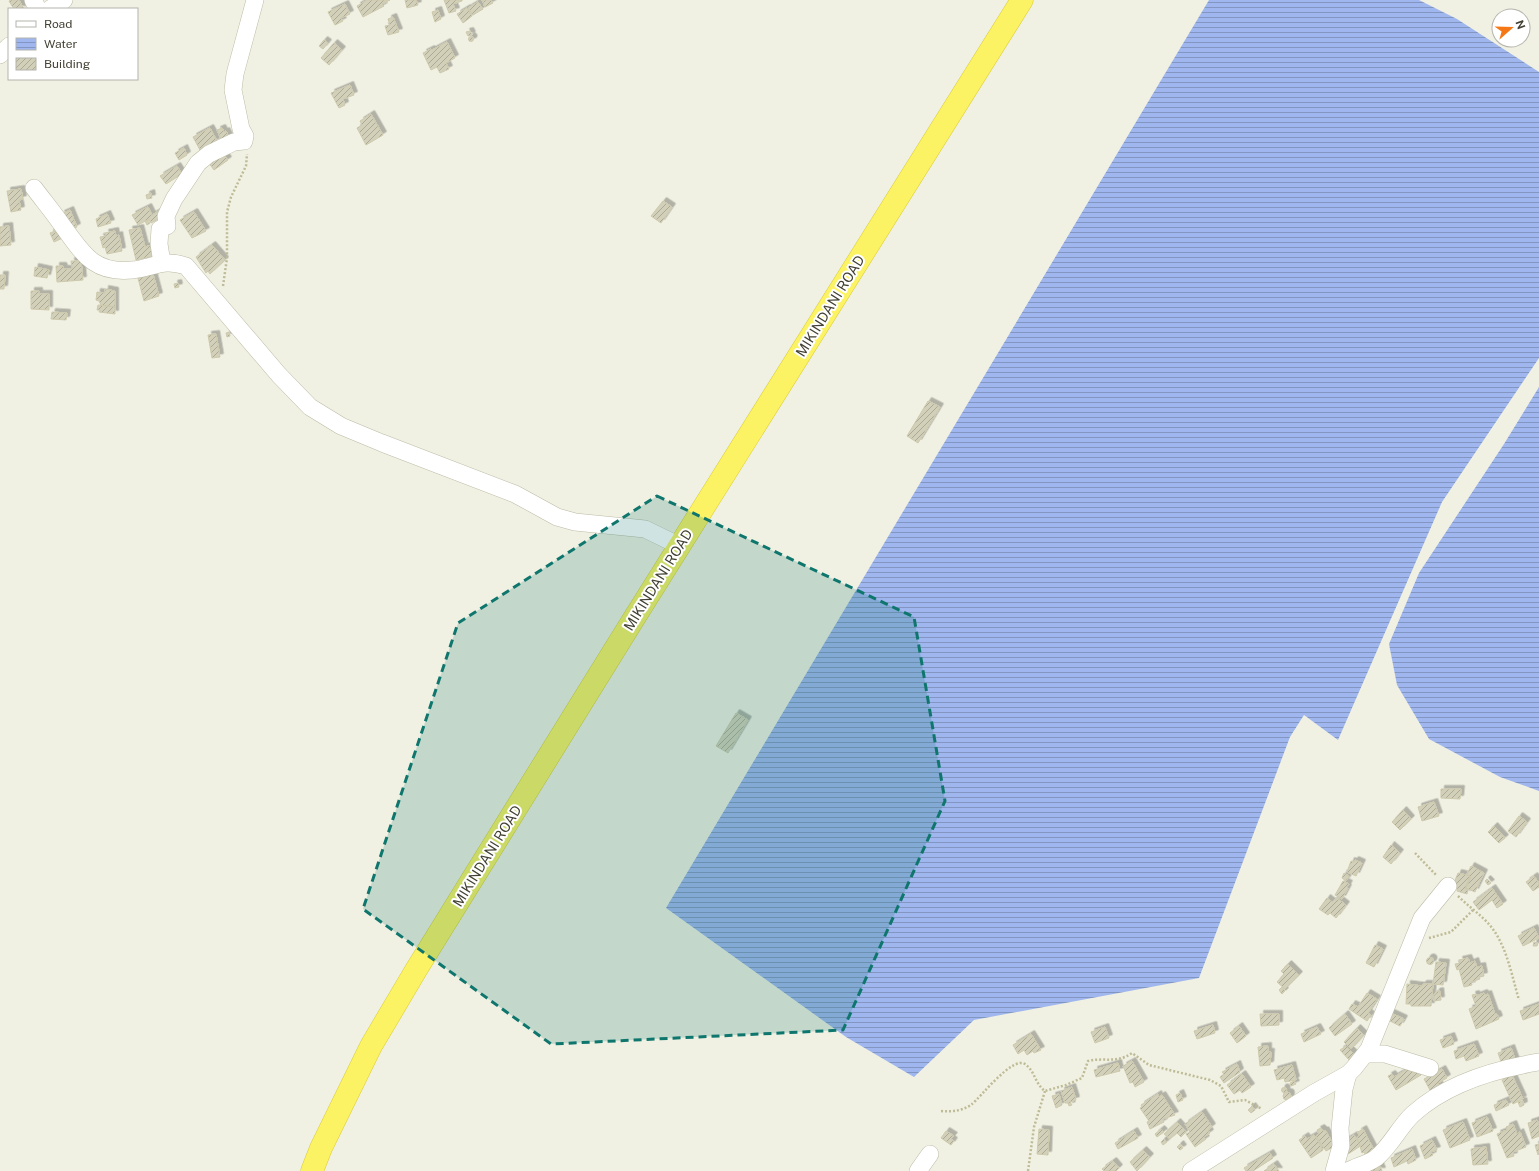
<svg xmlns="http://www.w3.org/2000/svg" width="1539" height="1171" font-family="'Public Sans',sans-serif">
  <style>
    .water { fill: url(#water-rules) }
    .building { fill: url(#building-hatch); stroke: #cdc9ac; filter: url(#shadow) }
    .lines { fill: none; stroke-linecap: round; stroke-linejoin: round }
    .minor-casing { stroke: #bcbba6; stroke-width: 18 }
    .highway-casing { stroke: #dacc34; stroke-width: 23 }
    .path { stroke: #bebb97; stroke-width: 2.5; stroke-dasharray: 2 2; stroke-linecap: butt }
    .minor { stroke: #fff; stroke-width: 17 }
    .highway { stroke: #fbf364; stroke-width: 22 }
    .marked { fill: #0f766e; fill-opacity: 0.2; stroke: #0f766e; stroke-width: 3; stroke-dasharray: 8 5; stroke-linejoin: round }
    .labels { text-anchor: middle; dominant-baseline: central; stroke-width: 4; stroke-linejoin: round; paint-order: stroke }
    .street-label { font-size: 14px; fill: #434133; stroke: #fff }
  </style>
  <defs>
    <pattern id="water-rules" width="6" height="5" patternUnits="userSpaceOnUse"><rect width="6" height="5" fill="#9fb7ee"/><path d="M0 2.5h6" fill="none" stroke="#8396c1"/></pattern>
    <pattern id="building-hatch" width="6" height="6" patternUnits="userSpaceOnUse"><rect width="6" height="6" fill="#d2d0b9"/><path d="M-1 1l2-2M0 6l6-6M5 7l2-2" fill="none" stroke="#acaa97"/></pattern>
    <filter id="shadow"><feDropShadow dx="3.5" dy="-3.5" stdDeviation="0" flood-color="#0004"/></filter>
  </defs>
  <rect width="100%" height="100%" fill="#f1f1e3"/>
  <g class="water">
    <path d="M1209,0H1419L1457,19L1539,72V358L1442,502L1338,740L1304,715L1290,737L1199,978L974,1020L914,1077L846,1037L666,908Z"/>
    <path d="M1539,387V791L1500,777L1429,739L1397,685L1389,644L1419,573L1504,444Z"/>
  </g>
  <g class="building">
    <path d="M11,0H19L24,9H14L9,1Z"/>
    <path d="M365,0H390L382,4L384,6L363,17L357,6L366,1Z"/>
    <path d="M405,0H416L418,5L407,8Z"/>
    <path d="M444,0H462V1L453,4L456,11L449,13Z"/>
    <path d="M482,0H491L493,3L485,7Z"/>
    <path d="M478,2L483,9L473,15L468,8Z"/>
    <path d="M345,4L350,14L341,18L343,21L335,25L328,12Z"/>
    <path d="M467,8L472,16L463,23L457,14Z"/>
    <path d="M438,10L441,19L435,22L432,12Z"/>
    <path d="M393,17L399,32L388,35L385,26L390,25L388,19Z"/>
    <path d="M470,31L472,35L468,36L466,32Z"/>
    <circle cx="471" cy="39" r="2.5"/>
    <path d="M324,40L328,43L323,49L319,46Z"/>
    <path d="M447,42L455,58L446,63L449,69L440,73L437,67L431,70L423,53L431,49L432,50Z"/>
    <path d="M334,43L342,50L329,65L321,58Z"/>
    <path d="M350,85L354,95L343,99L345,105L339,108L331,93Z"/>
    <path d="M371,114L383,135L366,145L357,128L362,125L360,121Z"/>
    <path d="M210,128L217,141L200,150L193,137Z"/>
    <path d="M222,128L224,132L226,131L231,141L221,139L217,130Z"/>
    <path d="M184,148L187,155L179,160L175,153Z"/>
    <path d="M222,152L228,160L214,170L208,162Z"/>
    <path d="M177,166L182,174L166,184L160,176Z"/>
    <path d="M21,189L23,199L19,200L21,210L11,212L7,191Z"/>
    <path d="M151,193L152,198L147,199L146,195Z"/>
    <path d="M663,201L672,207L661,223L651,216Z"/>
    <path d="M148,207L152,215L159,211L162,217L151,223L149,219L138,225L132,215Z"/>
    <path d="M70,210L77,227L68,231L61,214Z"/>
    <path d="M194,212L206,231L192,238L180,220Z"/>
    <path d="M107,214L111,223L98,227L96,219Z"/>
    <path d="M148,220L150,223L147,225L145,221Z"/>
    <path d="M9,226L11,245L0,246V227Z"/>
    <path d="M140,228L145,247L151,245L154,256L136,260L129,230Z"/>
    <path d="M65,230L67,236L54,242L50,233L55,231L56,233Z"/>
    <path d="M115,231L116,236L119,235L122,251L107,254L105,247L103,248L100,237L106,236L105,233Z"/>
    <path d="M212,245L225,260L210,274L208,271L206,273L196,257Z"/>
    <path d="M71,261H81L83,280L57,282L56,266H63L64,269H72Z"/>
    <path d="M35,267L49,270L47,278L34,276Z"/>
    <path d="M153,274L159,296L144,301L138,278Z"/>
    <path d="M0,275H5L4,289H0Z"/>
    <path d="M178,283L179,287L175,288L174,284Z"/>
    <path d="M105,289L115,291V307L101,305L99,301L96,300L97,292L105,293Z"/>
    <path d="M31,291H39V294H49V310L31,309Z"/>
    <path d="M98,305L115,307V314L99,312L100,310H97Z"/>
    <path d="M52,312L67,313L66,320L51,319Z"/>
    <path d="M229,332L230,336L227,337L226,333Z"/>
    <path d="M216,334L220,357L212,358L208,335Z"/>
    <path d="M928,401L940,407L918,443L907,436Z"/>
    <path d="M736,713L748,720L728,753L716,746Z"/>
    <path d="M1441,789H1461L1460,799L1441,798Z"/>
    <path d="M1434,802L1439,816L1422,821L1418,807Z"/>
    <path d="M1403,810L1411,819L1400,830L1392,822Z"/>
    <path d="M1519,816L1527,822L1516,837L1508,831Z"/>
    <path d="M1494,826L1505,838L1499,843L1488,832Z"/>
    <path d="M1391,845L1400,853L1391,864L1383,857Z"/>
    <path d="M1355,860L1362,863L1356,876L1347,872L1351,861L1354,862Z"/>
    <path d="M1471,866L1484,873L1475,892L1466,888L1471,877L1467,874Z"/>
    <path d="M1344,873L1349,876L1346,881L1342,878Z"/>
    <path d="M1458,873L1470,876L1465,889L1468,890L1467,894L1457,891V886L1454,883Z"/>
    <path d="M1534,876L1539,883V887L1533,891L1526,882Z"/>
    <path d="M1487,879L1491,883L1488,885L1485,881Z"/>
    <path d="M1343,881L1349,884L1347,887L1348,888L1342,899L1335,895Z"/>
    <path d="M1492,888L1503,904L1497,908L1492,900L1479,910L1473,902Z"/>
    <path d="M1327,898L1332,902L1337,898L1346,905L1336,918L1330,913L1328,915L1319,909Z"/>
    <path d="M1534,928L1539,938L1523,946L1518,936Z"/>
    <path d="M1534,942L1538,943L1537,946H1533Z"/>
    <path d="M1375,945L1383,949L1374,967L1366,963Z"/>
    <circle cx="1430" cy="961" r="3.5"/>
    <path d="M1468,958L1470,963L1475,961L1477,967L1482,966L1484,976L1479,977L1480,979L1471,982L1472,985L1464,987L1459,969L1457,970L1455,964L1460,963L1459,960Z"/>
    <path d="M1436,962L1446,963L1443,985L1433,984Z"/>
    <path d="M1288,964L1299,975L1285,989L1277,982L1284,974L1281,971Z"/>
    <path d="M1407,984L1422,986L1423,984H1433L1431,1006H1411V1004H1406Z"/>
    <path d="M1282,987L1285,991L1282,994L1279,990Z"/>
    <path d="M1440,991L1441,1000L1434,1001V994H1436V992Z"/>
    <path d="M1367,993L1377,999L1368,1013L1371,1015L1367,1021L1349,1009L1352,1004L1358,1007Z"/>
    <path d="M1484,993L1485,995L1488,994L1495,1014H1497L1499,1019L1476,1029L1469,1009L1476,1006L1472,995L1476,994V996Z"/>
    <path d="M1539,1004V1014L1523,1020L1520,1011Z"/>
    <path d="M1391,1013L1404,1019L1400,1026L1388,1020Z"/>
    <path d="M1260,1014H1279V1025L1261,1026Z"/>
    <path d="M1345,1014L1352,1024L1335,1036L1329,1028Z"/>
    <path d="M1213,1025L1215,1033L1197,1039L1194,1031Z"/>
    <path d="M1239,1026L1246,1036L1237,1043L1230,1033Z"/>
    <path d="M1105,1027L1109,1038L1095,1043L1091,1032Z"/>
    <path d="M1317,1027L1321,1034L1304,1042L1301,1034Z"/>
    <path d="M1357,1028L1364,1035L1351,1049L1344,1042Z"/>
    <path d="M1031,1034L1041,1050L1034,1053L1033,1051L1027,1055L1024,1050L1018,1054L1013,1045Z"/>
    <path d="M1451,1036L1454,1044L1443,1048L1440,1040Z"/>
    <path d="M1474,1044L1479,1056L1466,1061L1464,1056L1456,1059L1454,1051Z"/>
    <path d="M1268,1046V1052H1271L1270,1065L1260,1066L1258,1047Z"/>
    <path d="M1346,1046L1355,1055L1350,1061L1340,1050Z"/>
    <path d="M1511,1048L1516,1062L1503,1067L1498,1053Z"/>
    <path d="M1132,1061L1144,1082L1135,1087L1133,1082L1130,1083L1123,1066Z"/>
    <path d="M1118,1063L1120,1071L1096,1077L1094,1070Z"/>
    <path d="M1237,1064L1240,1072L1224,1083L1220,1077L1224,1074L1222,1072Z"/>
    <path d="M1416,1064L1421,1075L1396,1090L1388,1076L1392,1074L1394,1077Z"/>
    <path d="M1292,1065L1296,1080L1285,1082L1284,1078L1277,1080L1274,1070Z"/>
    <path d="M1442,1069L1447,1078L1438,1083L1440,1087L1431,1092L1424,1079Z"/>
    <path d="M1242,1074L1251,1087L1242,1093L1240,1090L1234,1094L1227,1085Z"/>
    <path d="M1512,1075L1523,1099L1513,1104L1502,1080Z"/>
    <path d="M1294,1081L1296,1084L1291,1086L1290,1083Z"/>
    <path d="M1072,1087L1076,1100L1070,1102L1072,1105L1069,1106L1068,1103H1065L1061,1091Z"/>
    <circle cx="1284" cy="1090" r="2.5"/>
    <circle cx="1287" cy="1096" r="4"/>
    <path d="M1180,1093L1183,1100L1178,1102L1176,1095Z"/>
    <path d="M1059,1094L1062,1105L1056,1108L1052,1096Z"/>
    <path d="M1158,1094L1159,1097L1162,1095L1175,1115L1163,1119L1164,1122L1150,1129L1147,1122L1149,1121L1140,1108L1142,1107L1141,1105Z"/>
    <path d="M1506,1100L1509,1105L1496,1111L1494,1105Z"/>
    <path d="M1523,1101L1524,1105L1520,1107L1518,1102Z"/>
    <path d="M1252,1106L1255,1110L1251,1113L1248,1110Z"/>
    <path d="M1202,1112L1212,1127L1208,1130L1210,1133L1204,1137L1206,1139L1195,1147L1186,1134L1190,1132L1185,1124Z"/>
    <path d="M1487,1117L1493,1131L1477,1137L1472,1123Z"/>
    <path d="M1537,1120L1539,1125V1136L1532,1139L1528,1123Z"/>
    <path d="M1177,1122L1186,1132L1181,1137L1177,1133L1170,1139L1164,1134Z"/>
    <path d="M1463,1122L1470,1140L1450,1148L1443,1130Z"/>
    <path d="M1513,1124L1517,1134L1520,1132L1526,1147L1513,1152L1514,1156L1507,1158L1497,1134L1507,1130L1506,1127Z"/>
    <path d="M1321,1128L1324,1131L1325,1130L1335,1146L1326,1151L1316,1136L1319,1134L1317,1130Z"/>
    <path d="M1039,1129L1049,1130L1048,1155L1037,1154Z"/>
    <path d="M1161,1129L1164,1132L1157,1137L1155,1134Z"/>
    <path d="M1363,1129L1376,1154L1367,1158L1364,1152L1362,1153L1357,1137L1359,1136L1358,1132Z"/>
    <path d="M946,1131L954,1136L951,1139L954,1141L951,1145L941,1138Z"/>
    <path d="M1134,1131L1138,1138L1118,1149L1115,1143Z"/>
    <path d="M1314,1135L1323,1150L1311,1158L1299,1140L1305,1136L1307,1139Z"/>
    <path d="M1354,1135L1360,1145L1359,1147L1348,1154L1341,1143Z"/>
    <path d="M1164,1139L1167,1142L1163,1145L1161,1142Z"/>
    <path d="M1432,1140L1437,1150L1431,1152L1433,1155L1425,1159L1420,1146Z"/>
    <path d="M1180,1144L1183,1148L1180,1150L1177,1147Z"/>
    <path d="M1539,1144V1154L1538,1155L1535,1145Z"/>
    <path d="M1486,1147L1488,1164L1473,1165L1471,1149Z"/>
    <path d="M1412,1149L1416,1160L1408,1164L1407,1161L1394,1167L1391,1158Z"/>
    <path d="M1143,1150L1150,1157L1137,1171L1130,1162Z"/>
    <path d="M1270,1153L1273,1158L1253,1171H1246L1244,1168Z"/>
    <path d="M1113,1161L1119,1168L1116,1171H1104L1102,1169Z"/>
    <path d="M1378,1161L1382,1171H1359Z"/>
    <path d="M1274,1164L1279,1171H1264Z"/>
  </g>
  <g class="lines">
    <g class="minor-casing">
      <g id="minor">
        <path d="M33,0L38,9"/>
        <path d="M50,9L64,0"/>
        <path d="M0,55L9,46"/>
        <path d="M34,188C43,200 53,212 62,225C82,252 93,274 132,270C154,268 162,258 186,266L279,375L310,407L341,426L382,443L515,494L557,517L575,522L645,529L680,546"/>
        <path d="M162,263L159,244L160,229L167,226L166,216L174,199L198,163L209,154L234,142L244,141L245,136L241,129L233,90L235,74L255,0"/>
        <path d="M1366,1054H1385L1430,1068"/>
        <path d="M918,1171L930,1154"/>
        <path d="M1191,1171L1314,1093L1348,1074L1354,1068L1369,1049L1422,918L1448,886"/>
        <path d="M1334,1171L1341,1146L1340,1128L1344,1089L1348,1074"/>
        <path d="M1348,1171C1357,1166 1368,1164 1376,1158C1391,1146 1399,1127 1413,1114C1446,1084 1496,1069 1539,1062"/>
      </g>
    </g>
    <g class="highway-casing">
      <path id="highway" d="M312,1171L321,1148L371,1046L416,970L633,620L1022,0"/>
    </g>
    <g class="path">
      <path d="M223,286L227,258V212L231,197L246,166L247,154"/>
      <path d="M1415,853L1437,876"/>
      <path d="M1458,896C1467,905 1477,912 1486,921C1506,941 1511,973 1519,1000"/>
      <path d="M1429,938L1451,932L1473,910"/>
      <path d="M941,1111C952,1112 961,1111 971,1105C981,1097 1012,1056 1025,1064C1035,1071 1035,1084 1045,1091L1066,1085L1082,1078L1088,1061C1105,1057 1116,1064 1132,1053L1149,1065L1210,1080L1221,1086L1229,1102L1245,1100L1262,1109"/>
      <path d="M1028,1171L1034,1127L1045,1091"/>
    </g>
    <use href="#minor" class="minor"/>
    <use href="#highway" class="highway"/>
  </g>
  <path class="marked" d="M657,496L914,617L945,801L843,1030L551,1044L363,909L458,623Z"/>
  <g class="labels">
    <g class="street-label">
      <text transform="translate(830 306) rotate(-58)">MIKINDANI ROAD</text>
      <text transform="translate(658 580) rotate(-58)">MIKINDANI ROAD</text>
      <text transform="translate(487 856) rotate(-58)">MIKINDANI ROAD</text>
    </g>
  </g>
  <rect x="8" y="8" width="130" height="72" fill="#ffffff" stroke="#b4b3ad"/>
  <rect x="16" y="21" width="20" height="6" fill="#ffffff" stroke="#b4b3ad"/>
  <text x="44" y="28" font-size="12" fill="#434133">Road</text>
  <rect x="16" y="38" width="20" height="12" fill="url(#water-rules)" stroke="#b4b3ad"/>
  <text x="44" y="48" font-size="12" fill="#434133">Water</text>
  <rect x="16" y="58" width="20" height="12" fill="url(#building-hatch)" stroke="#b4b3ad"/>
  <text x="44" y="68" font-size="12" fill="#434133">Building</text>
  <g transform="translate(1511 28) rotate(70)"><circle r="19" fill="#ffffff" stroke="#b4b3ad"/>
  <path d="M0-3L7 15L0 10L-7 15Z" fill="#f67715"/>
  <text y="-6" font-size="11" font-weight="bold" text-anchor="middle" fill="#434133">N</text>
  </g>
</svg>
